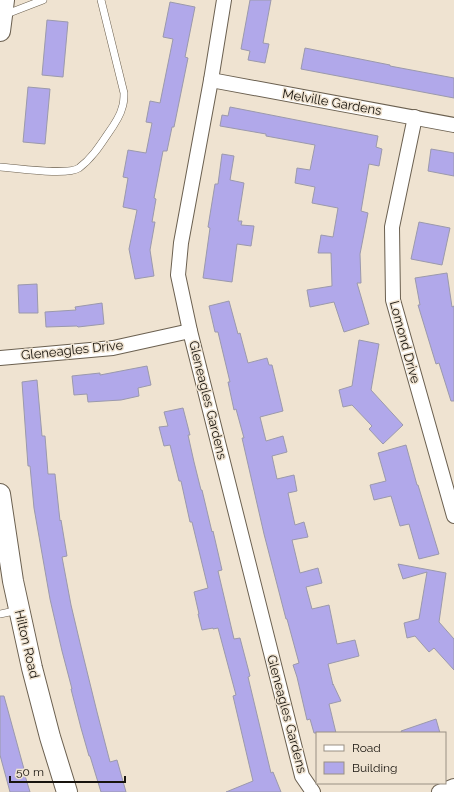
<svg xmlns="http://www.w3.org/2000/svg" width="454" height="792" font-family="Raleway,sans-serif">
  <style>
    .building { fill: #b1a8ea; stroke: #9b99ac }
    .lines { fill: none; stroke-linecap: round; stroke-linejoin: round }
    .lane-casing { stroke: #6b6050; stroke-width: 8 }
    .street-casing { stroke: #6b6050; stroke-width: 16 }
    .secondary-casing { stroke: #6b6050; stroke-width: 22 }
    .lane { stroke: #fff; stroke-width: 7 }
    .street { stroke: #fff; stroke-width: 14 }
    .secondary { stroke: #fff; stroke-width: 20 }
    .labels { text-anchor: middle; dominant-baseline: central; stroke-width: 3; stroke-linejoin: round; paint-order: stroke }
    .street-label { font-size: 13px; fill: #18140e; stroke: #efe3d1 }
  </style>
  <rect width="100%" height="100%" fill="#efe3d1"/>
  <g class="building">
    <path d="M250,0H271L263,43L269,44L265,63L248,60L250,51L241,49Z"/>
    <path d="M170,2L195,7L185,57L188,58L174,127H172L167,151H163L154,198L156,199L152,222H155L150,250L154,276L135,279L129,249L137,210L123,207L128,178L123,177L128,150L146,153L152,123L146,122L150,101L160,103L173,39L163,37Z"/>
    <path d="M47,20L68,22L63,77L42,75Z"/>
    <path d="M305,48L390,65V66L454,78V98L301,69Z"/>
    <path d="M28,87L50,89L45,144L23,142Z"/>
    <path d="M230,107L378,136L376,147L382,149L379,166L369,164L361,211L368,213L360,254L361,283H357L369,324L344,332L334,302L310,307L307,290L332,286L331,253H318L321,235L333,237L338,208L312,203L315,187L295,183L297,168L310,170L315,145L266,136V134L220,126L222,115L228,116Z"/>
    <path d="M431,149L454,153V176L428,171Z"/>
    <path d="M222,154L234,156L230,180L244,183L238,221H242L241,225L254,226L251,246L237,244L232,282L203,278L210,228L208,227L215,184H218Z"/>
    <path d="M419,222L450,228L442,265L411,259Z"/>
    <path d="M447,273L452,307L454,306V401H451L439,363L436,364L418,305H420L415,278Z"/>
    <path d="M37,284L38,313H19L18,285Z"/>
    <path d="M229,301L238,334L240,333L248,363L267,358L269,365H272L283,411L260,417L266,441L283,436L287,452L272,456L277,479L294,475L297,491L288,493L295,525L304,522L308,537L292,540L300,573L318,568L322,583L306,587L312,609L329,605L337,644L355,640L359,656L328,664L333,685V684L341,701L329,704L336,733H314L310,719L307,720L297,677L293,665L299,663L287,619H286L264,534L242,438H244L236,409L234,410L228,382H230L218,332H215L209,306Z"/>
    <path d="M102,303L104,324L78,327L77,326L46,327L45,312L76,310L75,307Z"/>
    <path d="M359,340L379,344L371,390L403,425L383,444L369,429L372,426L352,405L343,407L339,390L352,386Z"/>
    <path d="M147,366L151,385L138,388L139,396L121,400L88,402L87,394L74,395L72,376L100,373V375Z"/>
    <path d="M37,380L42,436H45L48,474H55L60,521L61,520L67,556L62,557L71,605L80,643L97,712L110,762L117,760L126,792H101L90,756H89L81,728L71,689H72L62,651L50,599L34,508L30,466H28L22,382Z"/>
    <path d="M183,408L190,435H188L194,462L201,490H202L212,532L213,531L222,570L218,571L234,639L240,638L250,676L248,677L271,773L273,772L281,792H226L253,781L233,696L236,695L218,628L213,629V628L202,630L198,614H199L194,592L208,588L192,522H190L181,481H179L170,445L164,446L159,427L168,426L164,412Z"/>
    <path d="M406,445L417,485H418L439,554L419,559L409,524L400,526L391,496L374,500L370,485L386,481L378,453Z"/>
    <path d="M398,564L446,573L439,622L454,639V670L434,648L429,652L415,636L407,638L404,623L419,619L427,572L403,579Z"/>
    <path d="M0,696H4L24,769H23L30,792H10L0,755Z"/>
    <path d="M436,719L440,733H402L401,731Z"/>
  </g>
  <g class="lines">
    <g class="lane-casing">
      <g id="lane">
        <path d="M4,15L43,0"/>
        <path d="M0,167C17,168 67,176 79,168C91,159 99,147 107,135C112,128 120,117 122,108C124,103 124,98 124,93L101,0"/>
        <path d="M0,614L19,610"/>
      </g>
    </g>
    <g class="street-casing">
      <g id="street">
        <path d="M224,0L211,80L181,243L178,275L190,331L302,776L313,792"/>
        <path d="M211,80L454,125"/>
        <path d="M415,117L392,227L393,300L454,516"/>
        <path d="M0,358L113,348L190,331"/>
        <path d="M439,792L454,786"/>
      </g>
    </g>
    <g class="secondary-casing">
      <g id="secondary">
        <path d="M0,31L4,0"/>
        <path d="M0,494L13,581L32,668L50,737L67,792"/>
      </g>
    </g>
    <use href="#lane" class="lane"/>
    <use href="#street" class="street"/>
    <use href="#secondary" class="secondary"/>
  </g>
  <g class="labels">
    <g class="street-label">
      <text transform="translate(332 102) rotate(10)">Melville Gardens</text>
      <text transform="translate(405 342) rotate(75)">Lomond Drive</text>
      <text transform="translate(72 350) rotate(-6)">Gleneagles Drive</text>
      <text transform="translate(208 400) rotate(76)">Gleneagles Gardens</text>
      <text transform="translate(27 644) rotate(77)">Hilton Road</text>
      <text transform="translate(287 714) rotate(75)">Gleneagles Gardens</text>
    </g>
  </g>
  <rect x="316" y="732" width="130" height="52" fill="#efe3d1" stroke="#999083"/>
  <rect x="324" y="745" width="20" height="6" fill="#ffffff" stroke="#999083"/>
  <text x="352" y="752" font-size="12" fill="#18140e">Road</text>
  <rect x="324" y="762" width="20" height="12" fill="#b1a8ea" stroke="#999083"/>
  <text x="352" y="772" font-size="12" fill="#18140e">Building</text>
  <path d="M10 776v6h115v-6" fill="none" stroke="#18140e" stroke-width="2"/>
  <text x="16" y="776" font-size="12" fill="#18140e" stroke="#efe3d1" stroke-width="3" paint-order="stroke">50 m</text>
</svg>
